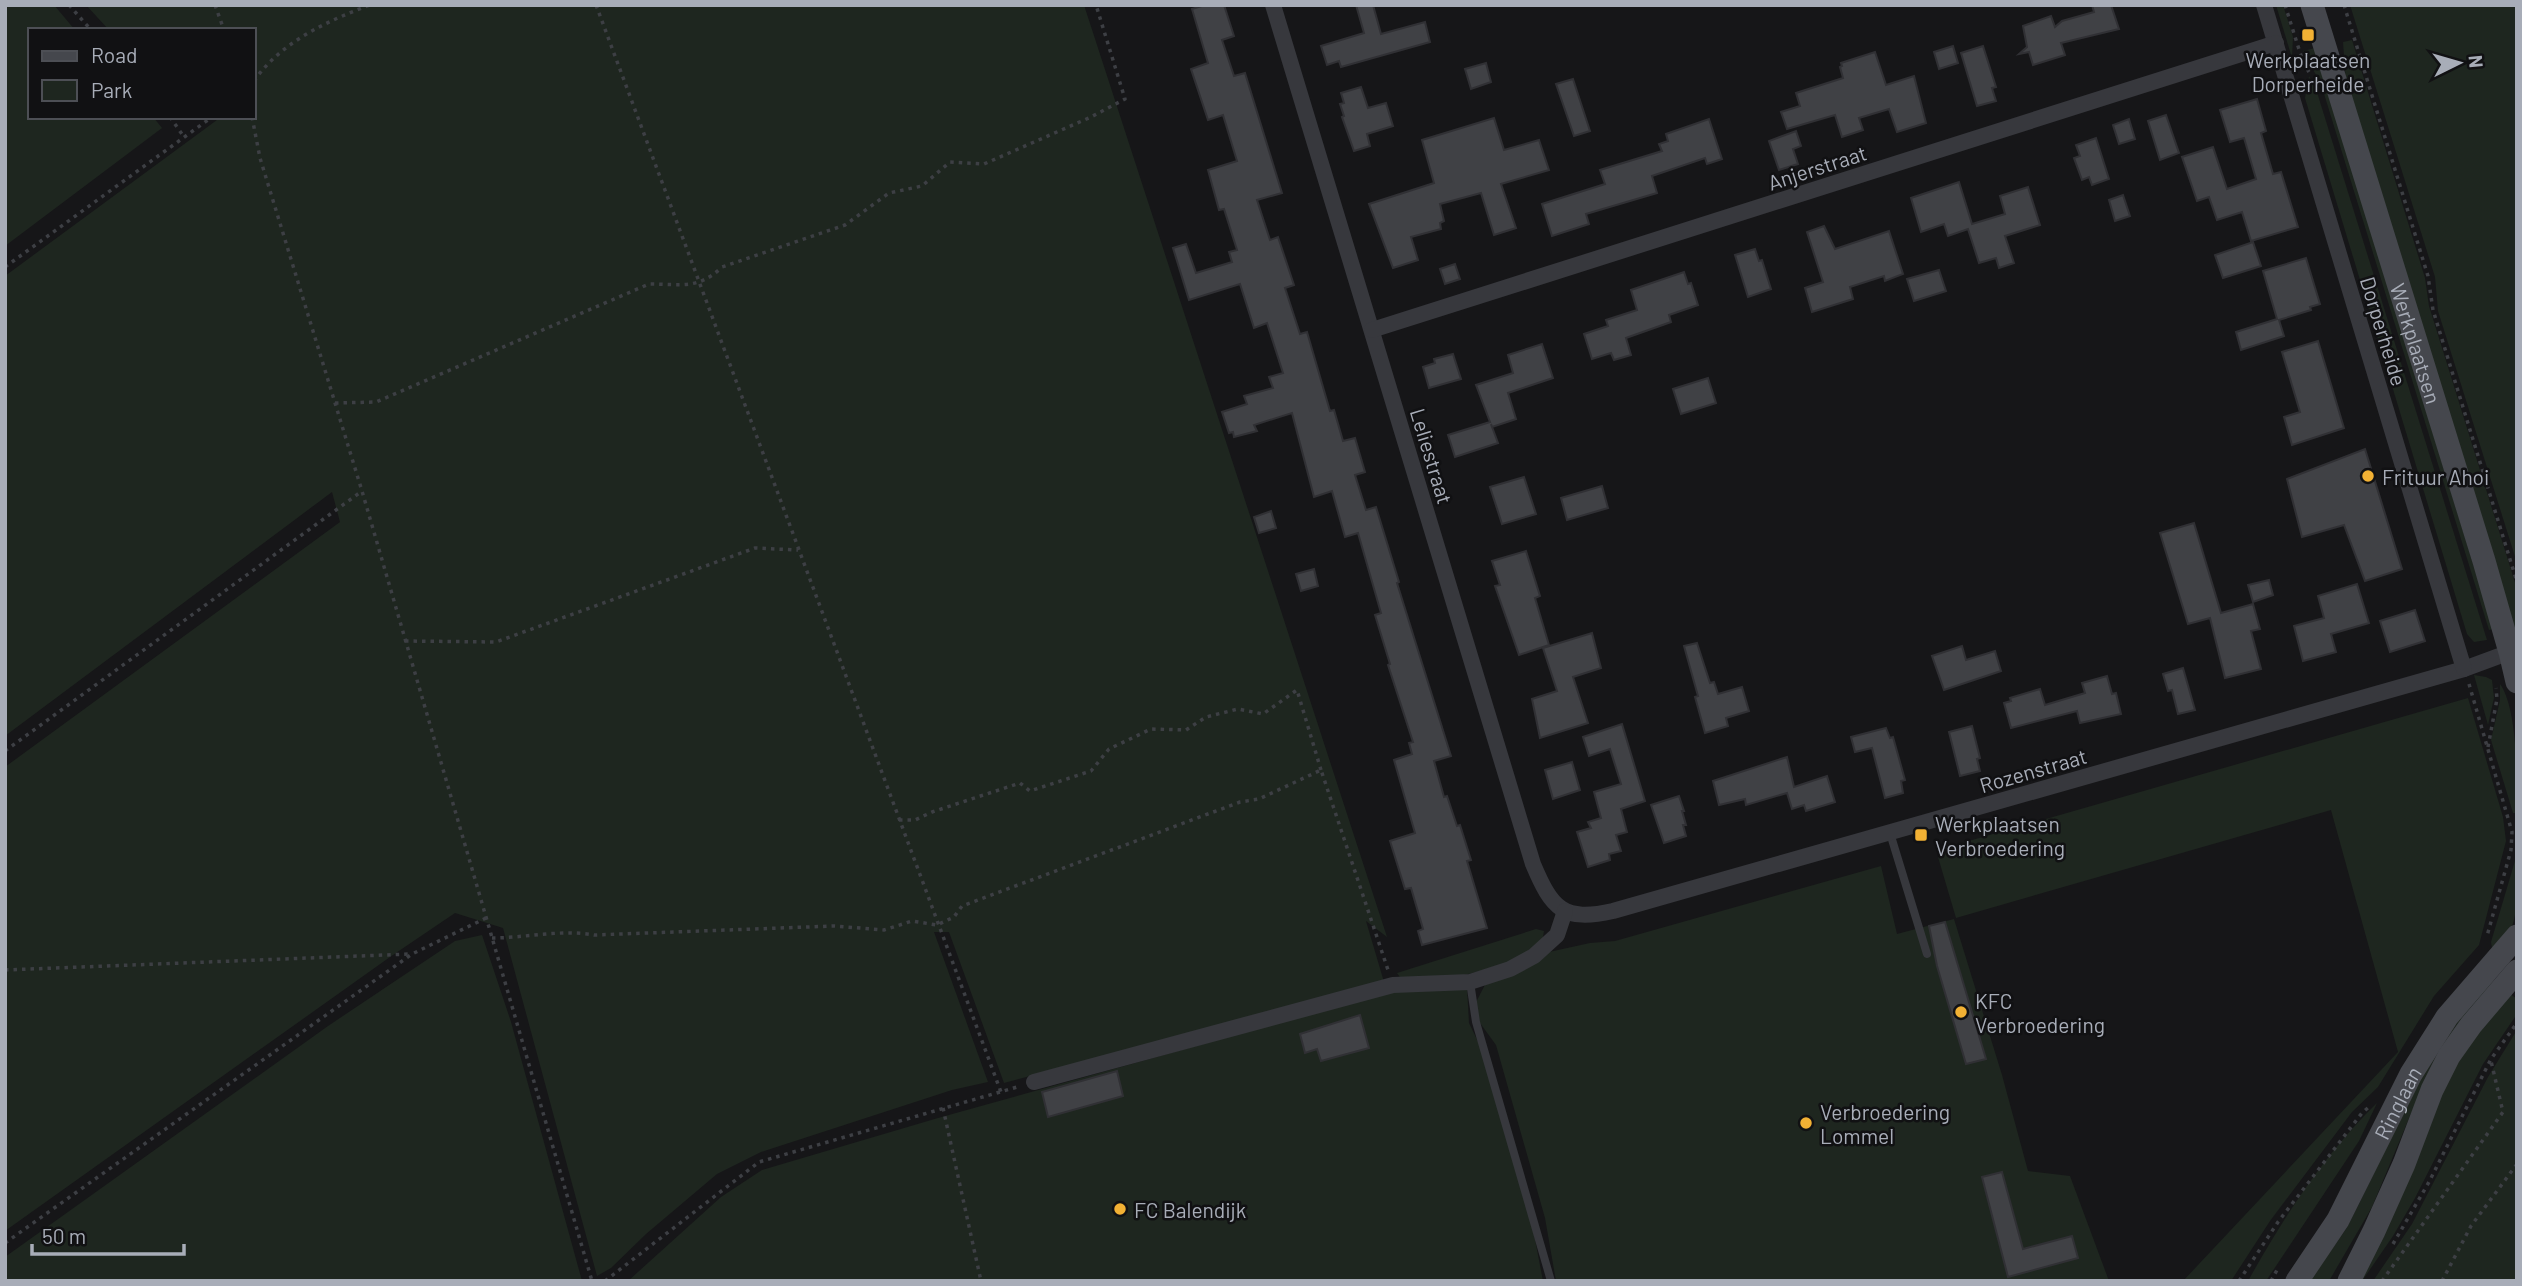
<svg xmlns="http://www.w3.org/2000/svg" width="2522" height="1286" font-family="Barlow,sans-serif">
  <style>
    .green { fill: #1e261f }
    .building { fill: #404145; stroke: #303034; stroke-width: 2 }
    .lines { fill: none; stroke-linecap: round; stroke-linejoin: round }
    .path { stroke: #3d3f44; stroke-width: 3.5; stroke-dasharray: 3.5 5; stroke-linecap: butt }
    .service { stroke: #37383d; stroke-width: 8 }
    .minor { stroke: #37383d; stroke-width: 16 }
    .secondary { stroke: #45474d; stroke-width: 23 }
    .poi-dot { fill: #f2b134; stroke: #111113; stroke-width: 2.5 }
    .labels { text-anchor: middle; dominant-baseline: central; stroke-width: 5; stroke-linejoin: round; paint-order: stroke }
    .poi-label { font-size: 21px; fill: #a8adb8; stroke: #111113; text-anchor: start }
    .street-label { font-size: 21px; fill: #a8adb8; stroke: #111113 }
  </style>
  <rect width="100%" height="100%" fill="#161618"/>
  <g class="green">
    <path d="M5,5H54L75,30H30V117H153L162,128L5,246Z"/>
    <path d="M86,5H1084L1387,937L1366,921L1384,982L1004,1083L949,932H934L988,1082L952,1090L761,1152L717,1174L646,1234L611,1268L597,1276L503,928L455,913L390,957L5,1231V767L340,522L332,492L5,736V276L221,117H254V30H109Z"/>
    <path d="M2276,5H2283L2293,37L2292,58Z"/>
    <path d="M2350,5H2517V563L2438,311L2435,277Z"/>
    <path d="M2352,40L2425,278L2429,306L2517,589V636L2346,84L2343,42Z"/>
    <path d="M2315,48L2493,629L2489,630L2321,84L2303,51Z"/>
    <path d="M2309,76L2316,89L2487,640L2474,642L2467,634L2305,98Z"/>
    <path d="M2474,675L2486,677L2492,680L2494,698L2488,725Z"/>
    <path d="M2500,684C2518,709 2517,781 2517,813H2513L2491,740L2500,700Z"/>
    <path d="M2468,698L2503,817L2506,841L2479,945L2434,996L2378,1087L2352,1112L2270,1221L2231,1281H2183L2398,1052L2331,810L1956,918L1938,857L1941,849Z"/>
    <path d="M2517,854C2517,875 2520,915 2509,933C2505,938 2497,944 2492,948L2491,942Z"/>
    <path d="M1881,866L1897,934L1954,919L2002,1075L2028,1171L2070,1176L2109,1281H1556L1545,1218L1496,1045L1480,1023L1475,1004L1486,983L1549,952L1590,943L1615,941Z"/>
    <path d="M1536,929L1544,931L1542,943L1510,964L1464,975L1402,980L1397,973Z"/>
    <path d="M482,935L511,1022L582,1281H5V1257L328,1026L455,941Z"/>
    <path d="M2490,975L2495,983L2430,1075L2412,1111L2372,1207L2329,1281H2309L2346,1229L2359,1204L2429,1058Z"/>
    <path d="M1467,987L1469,1023L1488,1062L1522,1172L1543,1281H628L721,1197L762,1170L938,1118L1397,990Z"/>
    <path d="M2506,991L2517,999V1014L2483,1064L2415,1198L2393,1236L2362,1281H2356L2445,1077Z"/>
    <path d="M2517,1030V1281H2373L2412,1224L2488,1077Z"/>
    <path d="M2377,1103L2359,1141L2266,1281H2248C2283,1218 2325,1153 2377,1103Z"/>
  </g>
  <g class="building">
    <path d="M1205,5H1224L1234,36L1222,40L1234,76L1245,73L1282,193L1257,200L1270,240L1278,237L1294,285L1285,288L1300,334L1307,332L1330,411L1334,410L1343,441L1355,438L1365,472L1355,475L1366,510L1376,507L1399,582L1397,583L1451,756L1434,761L1444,797L1447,796L1457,826L1460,825L1471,860L1467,861L1487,928L1422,945L1418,931L1423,929L1411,888L1405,889L1390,841L1415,833L1394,760L1412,754L1409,743L1413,742L1388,665L1390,664L1375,615L1381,613L1358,533L1345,537L1332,491L1314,497L1292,413L1254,425L1257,431L1234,437L1233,432L1229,433L1222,412L1247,404L1244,396L1273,388L1269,377L1283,373L1267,323L1254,328L1240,284L1189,300L1173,248L1186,244L1196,273L1232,262L1229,252L1237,250L1224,209L1219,210L1208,170L1237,161L1223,115L1208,120L1191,69L1208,63L1192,9Z"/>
    <path d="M1356,5H1373L1381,34L1425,22L1430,42L1341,67L1339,61L1327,65L1321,46L1364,33Z"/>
    <path d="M2092,5H2111L2119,29L2061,43L2065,55L2033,65L2029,52L2019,54L2027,47L2023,26L2051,16L2055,27L2062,21L2094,12Z"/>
    <path d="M1953,46L1958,63L1939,69L1934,52Z"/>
    <path d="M1983,46L1996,87L1992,88L1996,101L1977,106L1961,53Z"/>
    <path d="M1875,52L1886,85L1914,76L1926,123L1897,132L1889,109L1859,118L1863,130L1842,137L1835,115L1787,129L1781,112L1800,106L1796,93L1843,78L1840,67L1842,66L1841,63Z"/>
    <path d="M1486,63L1491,82L1471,89L1465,69Z"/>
    <path d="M1573,79L1590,131L1574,136L1556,84Z"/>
    <path d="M1361,87L1368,108L1386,103L1393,126L1367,134L1370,146L1354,151L1342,117L1344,116L1340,104L1344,103L1341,93Z"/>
    <path d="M2257,99L2266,131L2261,133L2273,174L2281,172L2298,227L2251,241L2242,212L2217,220L2209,197L2197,201L2182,157L2213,147L2227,189L2256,179L2244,138L2230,142L2220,110Z"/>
    <path d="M2166,115L2179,153L2160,160L2148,121Z"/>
    <path d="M1494,118L1504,150L1539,140L1549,170L1501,184L1516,228L1494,235L1481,193L1440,204L1444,221L1440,223L1441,229L1411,237L1418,260L1393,268L1369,204L1434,183L1422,140Z"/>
    <path d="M1709,119L1722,159L1707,164L1705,158L1652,176L1657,193L1586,214L1589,224L1552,236L1542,204L1605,184L1600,170L1662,151L1659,144L1668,141L1666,134Z"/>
    <path d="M2129,119L2135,139L2119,144L2113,125Z"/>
    <path d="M1796,131L1801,146L1793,149L1798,164L1779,170L1769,141Z"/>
    <path d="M2096,138L2109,179L2092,185L2089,177L2082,180L2074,158L2080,156L2076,145Z"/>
    <path d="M1959,182L1972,224L2005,214L2000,196L2028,187L2040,225L2005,236L2014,263L1999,268L1996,258L1979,263L1968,229L1948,236L1944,224L1921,232L1911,198Z"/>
    <path d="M2123,195L2130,216L2115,221L2109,200Z"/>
    <path d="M1824,226L1835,249L1889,231L1903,274L1885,281L1884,276L1850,287L1853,299L1812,312L1805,288L1823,282L1807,232Z"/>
    <path d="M2253,242L2261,266L2223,278L2215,255Z"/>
    <path d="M1755,249L1759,261L1762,260L1771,289L1748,297L1735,255Z"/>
    <path d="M2306,258L2320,304L2310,307L2311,310L2279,320L2284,336L2241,350L2236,332L2277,319L2263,271Z"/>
    <path d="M1455,264L1460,279L1445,284L1440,269Z"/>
    <path d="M1939,270L1946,291L1914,301L1907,279Z"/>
    <path d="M1684,272L1688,284L1691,283L1698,305L1669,315L1671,322L1626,338L1631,355L1614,360L1611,353L1592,359L1584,334L1608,326L1606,320L1637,310L1631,290Z"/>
    <path d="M2318,341L2344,428L2292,445L2284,417L2300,412L2282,352Z"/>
    <path d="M1542,344L1553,378L1508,393L1516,419L1492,427L1491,424L1498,443L1455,457L1448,435L1490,422L1476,385L1513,373L1508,355Z"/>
    <path d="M1453,354L1461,379L1429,388L1423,367L1435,363L1434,359Z"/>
    <path d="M1708,378L1716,403L1681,414L1673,389Z"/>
    <path d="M2365,449L2402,569L2365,581L2344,525L2302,537L2287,479Z"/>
    <path d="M1524,477L1536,514L1502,524L1490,487Z"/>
    <path d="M1602,486L1608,508L1567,520L1561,498Z"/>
    <path d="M1271,511L1276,528L1259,533L1254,517Z"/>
    <path d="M2194,523L2221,613L2253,604L2260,629L2251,631L2261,669L2225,678L2210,618L2188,624L2160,533Z"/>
    <path d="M1526,551L1540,596L1535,598L1549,645L1519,655L1495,586L1500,585L1492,561Z"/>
    <path d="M1314,569L1318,586L1301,591L1296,574Z"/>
    <path d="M2269,580L2273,595L2253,602L2248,585Z"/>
    <path d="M2357,584L2369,623L2331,634L2336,652L2303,661L2294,626L2324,618L2318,596Z"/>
    <path d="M2415,610L2425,641L2390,652L2380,621Z"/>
    <path d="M1592,633L1601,668L1573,677L1588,723L1540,738L1532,699L1557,691L1543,648Z"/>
    <path d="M1697,643L1710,683L1714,682L1718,694L1742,687L1749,711L1726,718L1728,726L1705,733L1695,697L1698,696L1684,646Z"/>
    <path d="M1962,646L1966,660L1995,651L2001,671L1944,690L1932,656Z"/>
    <path d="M2183,668L2195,710L2178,714L2172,690L2168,691L2163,674Z"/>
    <path d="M2107,676L2112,694L2116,693L2121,714L2080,723L2077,711L2011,728L2004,703L2011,701L2010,698L2040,689L2045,705L2085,693L2082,683Z"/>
    <path d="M1622,724L1645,801L1621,809L1627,832L1616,835L1621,851L1609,854L1610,860L1588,867L1577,832L1591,828L1588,822L1601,818L1594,792L1621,784L1610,749L1589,756L1583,737Z"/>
    <path d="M1972,726L1980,758L1977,759L1980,771L1960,776L1949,732Z"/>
    <path d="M1886,728L1890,738L1893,737L1905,780L1901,781L1903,793L1885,798L1872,748L1855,752L1851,737Z"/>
    <path d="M1787,757L1794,787L1827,776L1835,802L1806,811L1804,805L1792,809L1787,793L1746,805L1745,799L1719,805L1713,781Z"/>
    <path d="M1572,762L1580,790L1553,799L1545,770Z"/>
    <path d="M1679,796L1684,811H1682L1686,825H1683L1686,836L1664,843L1651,805Z"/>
    <path d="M1945,922L1986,1059L1966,1064L1937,966L1929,926Z"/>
    <path d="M1360,1015L1369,1048L1321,1061L1317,1049L1305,1053L1300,1034Z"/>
    <path d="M1117,1071L1123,1096L1048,1117L1042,1092Z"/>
    <path d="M2002,1172L2023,1249L2072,1236L2078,1258L2008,1277L1982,1177Z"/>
  </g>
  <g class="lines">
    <g class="path">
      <path d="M69,5L91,30"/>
      <path d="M215,5L224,30"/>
      <path d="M596,5L1001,1092"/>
      <path d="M2285,5L2303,62L2309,72"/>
      <path d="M2344,5L2428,276L2433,310L2517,582"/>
      <path d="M254,81C281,42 327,21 370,5"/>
      <path d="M170,117L184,137"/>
      <path d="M252,117L260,158L362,491L592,1281"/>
      <path d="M5,267L212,117"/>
      <path d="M335,403L376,402L649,284C681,284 698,290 722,267L845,225L889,193L922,186L950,162L984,164L1091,117L1125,99L1096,5"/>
      <path d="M405,641L496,642L755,548L798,550"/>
      <path d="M2469,684L2512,832L2511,850L2487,936"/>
      <path d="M2488,747L2497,699L2496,688"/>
      <path d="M5,751L362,491"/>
      <path d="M899,820H915L932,812L1020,783L1030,791L1091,771L1109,749L1151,729L1186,730L1206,717L1238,709L1263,714L1297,690L1321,770"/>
      <path d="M492,938C525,938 561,929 594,935L834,926L884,930L912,921L937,925L954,917L962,906L1240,802L1259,799L1321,770L1388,970"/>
      <path d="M5,970L410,954"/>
      <path d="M943,1108L981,1281"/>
      <path d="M5,1243L412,954L486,918"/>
      <path d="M2393,1244L2429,1182L2491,1059L2517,1023"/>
      <path d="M605,1281L759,1162L1017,1087"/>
      <path d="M2239,1281L2278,1222L2362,1113L2370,1106"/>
      <path d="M2271,1281L2277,1270"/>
      <path d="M2382,1281L2503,1112L2491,1061"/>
      <path d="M2442,1281L2471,1226L2517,1164"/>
    </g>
    <g class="service">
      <path d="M1890,833L1927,954"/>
      <path d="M1470,982L1476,1022L1551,1281"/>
    </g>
    <g class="minor">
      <path d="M1273,5L1533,864C1552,909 1563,922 1613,911L2464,669L2510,652"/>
      <path d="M2264,5L2464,669"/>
      <path d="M1372,330L2276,43"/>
      <path d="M1034,1082L1393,985L1470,982L1510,969L1534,956L1557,935L1565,911"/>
    </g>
    <g class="secondary">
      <path id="s1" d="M2312,5L2484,561L2510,652L2517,682"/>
      <path id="s2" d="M2297,1281L2338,1220L2411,1074L2447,1017L2517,936"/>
      <path d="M2349,1281L2374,1231L2404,1164L2432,1090L2449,1056L2471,1025L2517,971"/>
    </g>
  </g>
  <g class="poi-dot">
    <rect x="2301" y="28" width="14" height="14" rx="3.5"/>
    <circle cx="2368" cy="476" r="7"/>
    <rect x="1914" y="828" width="14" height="14" rx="3.5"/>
    <circle cx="1961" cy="1012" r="7"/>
    <circle cx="1806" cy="1123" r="7"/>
    <circle cx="1120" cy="1209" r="7"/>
  </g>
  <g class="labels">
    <g class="poi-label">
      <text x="2308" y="59" text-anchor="middle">Werkplaatsen<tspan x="2308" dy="24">Dorperheide</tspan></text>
      <text x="2382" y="476">Frituur Ahoi</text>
      <text x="1935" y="823">Werkplaatsen<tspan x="1935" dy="24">Verbroedering</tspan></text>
      <text x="1975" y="1000">KFC<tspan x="1975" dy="24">Verbroedering</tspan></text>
      <text x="1820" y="1111">Verbroedering<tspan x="1820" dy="24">Lommel</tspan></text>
      <text x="1134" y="1209">FC Balendijk</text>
    </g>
    <g class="street-label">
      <text transform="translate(1817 167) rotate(-18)">Anjerstraat</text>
      <text transform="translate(2384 331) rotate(73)">Dorperheide</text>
      <text stroke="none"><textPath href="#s1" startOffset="354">Werkplaatsen</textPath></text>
      <text transform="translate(1432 456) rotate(73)">Leliestraat</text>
      <text transform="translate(2033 770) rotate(-16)">Rozenstraat</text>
      <text stroke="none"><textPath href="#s2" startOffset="205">Ringlaan</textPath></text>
    </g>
  </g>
  <rect width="2522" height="1286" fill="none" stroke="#a8adb8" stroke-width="14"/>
  <rect x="28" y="28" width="228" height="91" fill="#111113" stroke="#4d4f55" stroke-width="2"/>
  <rect x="42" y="51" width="35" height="10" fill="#45474d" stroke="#4d4f55" stroke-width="2"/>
  <text x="91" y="63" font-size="21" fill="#a8adb8">Road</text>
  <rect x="42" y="80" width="35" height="21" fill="#1e261f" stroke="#4d4f55" stroke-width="2"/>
  <text x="91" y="98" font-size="21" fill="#a8adb8">Park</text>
  <g transform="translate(2459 63) rotate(85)" stroke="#111113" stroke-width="5" paint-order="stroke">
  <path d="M0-5L12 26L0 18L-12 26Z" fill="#a8adb8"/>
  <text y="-10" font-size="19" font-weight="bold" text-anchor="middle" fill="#a8adb8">N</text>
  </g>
  <path d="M32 1244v10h152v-10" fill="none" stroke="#a8adb8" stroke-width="3.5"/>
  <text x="42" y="1244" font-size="21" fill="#a8adb8" stroke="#111113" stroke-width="5" paint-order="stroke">50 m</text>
</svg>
